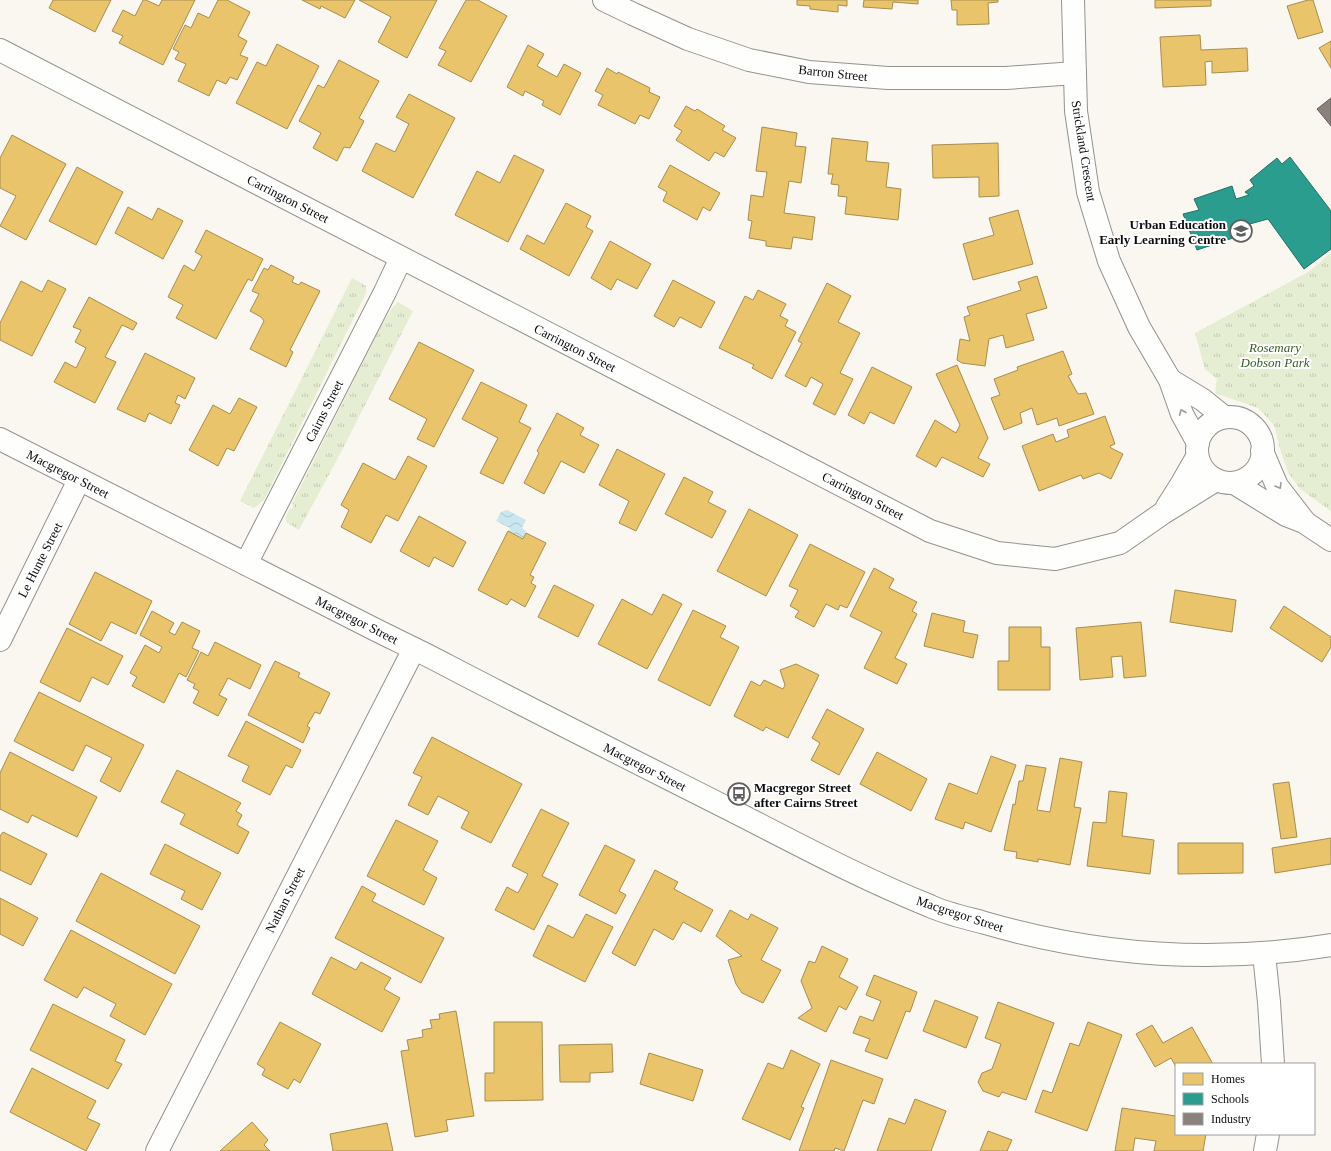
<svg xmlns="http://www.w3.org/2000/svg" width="1331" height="1151" font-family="Georgia,serif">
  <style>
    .grass { fill: url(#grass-tufts) }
    .water { fill: url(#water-waves) }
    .homes { fill: #e9c46a; stroke: #a78d4e }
    .schools { fill: #2a9d8f; stroke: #217268 }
    .industry { fill: #8a817c; stroke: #645e5a }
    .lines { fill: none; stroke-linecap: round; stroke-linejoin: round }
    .minor-casing { stroke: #93928f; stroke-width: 24 }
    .tertiary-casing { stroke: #93928f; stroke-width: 24 }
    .minor { stroke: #fefefd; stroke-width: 22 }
    .tertiary { stroke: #fefefd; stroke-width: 22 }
    .oneway { stroke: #9d9d9d }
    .labels { text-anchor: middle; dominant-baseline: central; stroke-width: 4; stroke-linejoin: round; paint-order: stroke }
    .street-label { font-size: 13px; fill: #0c0c0c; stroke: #fff }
    .poi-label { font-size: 13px; font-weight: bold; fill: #0c0c0c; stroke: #fff; text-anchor: end }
    .park-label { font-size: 13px; font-style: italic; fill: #355d23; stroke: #fff }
  </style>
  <defs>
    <pattern id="grass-tufts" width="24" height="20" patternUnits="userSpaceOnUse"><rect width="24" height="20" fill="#e5edd2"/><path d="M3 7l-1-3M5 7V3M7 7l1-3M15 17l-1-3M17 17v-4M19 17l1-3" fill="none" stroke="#c3cab3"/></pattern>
    <pattern id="water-waves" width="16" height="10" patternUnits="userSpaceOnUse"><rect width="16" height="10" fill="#cae7f0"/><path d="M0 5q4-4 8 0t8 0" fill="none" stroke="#acc5cd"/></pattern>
  </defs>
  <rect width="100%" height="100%" fill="#faf7f0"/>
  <g class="grass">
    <path d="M1331,253V511L1300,489L1289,474L1282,456L1274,425L1258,408L1215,393L1217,379L1205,369L1195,333L1308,272Z"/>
    <path d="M352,278L366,286V293L270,488L263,501L254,508L240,501Z"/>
    <path d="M398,302L413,311L339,456L299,530L286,522V517L290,508L292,509L294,505L292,504L382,324L393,307Z"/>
  </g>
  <path class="water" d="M507,510L526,520L522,528L526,531L523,538L509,532L510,528L496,521L501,512Z"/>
  <g class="homes">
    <path d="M53,0H111L95,32L49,8Z"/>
    <path d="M143,0H146L159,6L162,0H195L163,65L119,43L123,36L112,31L123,10L135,16Z"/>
    <path d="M218,0H227L250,12L238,36L247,41L240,55L248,58L237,80L230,77L226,84L217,80L209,96L178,81L186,64L175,59L179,52L173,49L185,25L191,28L198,13L209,18Z"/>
    <path d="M302,0H355L345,18L321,6L320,9Z"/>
    <path d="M359,0H437L407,58L378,42L391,17Z"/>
    <path d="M466,0H478L507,16L471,82L438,65L446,51L439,48Z"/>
    <path d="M797,0H847V6L838,5V12L810,9V6L797,5Z"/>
    <path d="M864,0H918V4L893,2L892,9L863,7Z"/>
    <path d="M951,0H998V2L988,3L989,24L957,25V10H952Z"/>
    <path d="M1155,0H1211V6L1155,8Z"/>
    <path d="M1308,0H1313L1323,32L1298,39L1287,6Z"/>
    <path d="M1200,35L1201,50L1247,48L1248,71L1212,73V61L1205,62L1206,85L1163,87L1160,37Z"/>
    <path d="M1331,41V68L1319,48Z"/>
    <path d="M277,44L319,66L287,129L236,103L257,62L266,66Z"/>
    <path d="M528,45L544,54L537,66L557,77L564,64L581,73L560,115L542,105L544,101L525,91L523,96L507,87Z"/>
    <path d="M339,60L379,81L359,118L364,121L350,148L344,147L337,161L313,148L321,133L299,121L318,85L324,88Z"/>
    <path d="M607,68L617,74L618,72L650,88L649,92L660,97L649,119L640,115L635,124L598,105L603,95L595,91Z"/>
    <path d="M409,94L455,118L413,198L362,171L376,143L395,152L409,124L396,117Z"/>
    <path d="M686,106L695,111L697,109L725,126L722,130L736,138L724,157L715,152L709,161L676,140L682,131L674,126Z"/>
    <path d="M762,127L797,133L795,146L806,147L801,183L789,181L784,213L815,217L812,240L793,237L791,249L766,246V241L749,238L752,221L748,220L751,195L763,197L767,172L756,171Z"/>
    <path d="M12,135L66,164L26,240L0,226L16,196L0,188V158Z"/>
    <path d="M832,138L868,142L866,161L889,163L886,187L901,189L898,220L845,214L847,197L838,196L839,185L831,184L833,174H828Z"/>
    <path d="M998,143L999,196L979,197V177L933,178L932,145Z"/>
    <path d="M514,155L544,170L508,242L455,215L477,171L500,183Z"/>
    <path d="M670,165L720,193L710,211L703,207L697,220L663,201L667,192L658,187Z"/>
    <path d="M77,167L123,192L96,245L49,221Z"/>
    <path d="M566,203L591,216L586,227L593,231L569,276L520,249L527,235L544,244Z"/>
    <path d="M128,207L152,220L158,208L183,221L163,259L115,233Z"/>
    <path d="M1018,210L1033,264L973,280L963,244L994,235L989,218Z"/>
    <path d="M206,230L263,259L252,281L248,279L216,339L176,318L183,305L168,297L184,265L194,271L202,256L195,252Z"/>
    <path d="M610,241L651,264L637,289L617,279L611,290L591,278Z"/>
    <path d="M271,265L294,277L292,282L299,285L301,282L320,291L290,350L293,352L286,367L250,349L264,321L261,317L250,311L259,294L252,291L264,268L268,270Z"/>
    <path d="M1037,276L1047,308L1026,314L1034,340L1006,348L1003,335L989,339L985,366L962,363L957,360L960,339L970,341L964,317L970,315L967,307L1021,290L1018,282Z"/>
    <path d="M48,280L66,289L32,356L0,340V323L21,281L42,292Z"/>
    <path d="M673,280L715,302L701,328L680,317L674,327L654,316Z"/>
    <path d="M827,283L851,296L838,322L860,333L840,373L853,379L835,415L813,404L823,384L811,377L806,387L785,376L802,343L798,341Z"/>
    <path d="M758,290L786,304L780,316L788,320L785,326L796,332L772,379L752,368L754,365L719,348L745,296L753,300Z"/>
    <path d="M89,297L137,323L133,330L122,325L105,357L116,362L95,403L54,382L65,362L76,368L86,348L75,342L81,330L73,327Z"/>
    <path d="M419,342L474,370L434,447L417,439L427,419L389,399Z"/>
    <path d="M1063,351L1072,374L1068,376L1078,394L1086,393L1094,414L1059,426L1057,418L1037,425L1032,408L1020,413L1022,423L1004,430L991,398L1000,395L994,379L1018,370L1017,367Z"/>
    <path d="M145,353L195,378L185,399L178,395L175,403L180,405L171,424L149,413L145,422L117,409Z"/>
    <path d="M957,365L988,438L978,458L990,464L983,477L942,457L936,467L916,456L935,420L956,433L960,425L936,374Z"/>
    <path d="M872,367L912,387L894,424L870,412L864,424L848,415Z"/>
    <path d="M481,382L527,405L519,422L531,428L503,484L480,473L498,438L462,419Z"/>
    <path d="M239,398L257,407L234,451L227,448L218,466L189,450L213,405L230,414Z"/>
    <path d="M557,413L584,428L580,435L599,445L584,473L561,461L544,494L524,483L539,453L537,451Z"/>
    <path d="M1105,416L1115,444L1110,446L1111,448L1123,454L1111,479L1099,473L1083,479L1081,475L1039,491L1022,446L1053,434L1056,442L1069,437L1067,430Z"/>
    <path d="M617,449L665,474L636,531L619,523L629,501L599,485Z"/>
    <path d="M408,456L427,466L398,521L386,515L371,543L341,527L349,510L341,505L363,463L395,480Z"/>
    <path d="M684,477L713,492L708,502L726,511L712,538L665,514Z"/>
    <path d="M749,509L798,535L766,596L717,571Z"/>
    <path d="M419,516L466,542L453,567L434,557L429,567L400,551Z"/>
    <path d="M508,531L523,539L526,533L546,543L530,575L534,577L531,583L536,586L525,607L511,599L507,605L478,590Z"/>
    <path d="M810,544L865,572L847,608L840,605L838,610L826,604L814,627L795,617L799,611L790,606L798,590L789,586Z"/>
    <path d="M874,568L894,579L889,588L917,602L912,611L917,614L895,658L907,664L897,684L864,668L882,632L850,616Z"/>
    <path d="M95,572L152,601L136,634L111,622L101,641L69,624Z"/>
    <path d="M554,585L594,605L578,637L538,617Z"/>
    <path d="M1175,590L1236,600L1232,632L1170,622Z"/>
    <path d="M663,594L682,604L647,669L598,644L622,599L652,615Z"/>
    <path d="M1284,606L1331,637V647L1322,662L1270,628Z"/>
    <path d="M693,610L726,626L720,637L739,647L710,706L658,680Z"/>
    <path d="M152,611L174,623L169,632L175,635L182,622L200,631L192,648L199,651L186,677L179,673L164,703L132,686L137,677L130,673L145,645L159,653L162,647L140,635Z"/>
    <path d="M932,613L965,621L963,632L978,635L973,658L924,646Z"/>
    <path d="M1141,622L1146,676L1124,678L1122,656L1111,657L1113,677L1080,680L1076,628Z"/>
    <path d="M1009,627H1041V647H1050V690H998V661H1009Z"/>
    <path d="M67,628L123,656L108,685L92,677L80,702L40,682Z"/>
    <path d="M215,642L261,665L250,689L228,678L219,695L227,699L218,716L193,703L199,691L193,688L195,684L187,680L201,652L208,656Z"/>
    <path d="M275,661L300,673L298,677L330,693L320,714L315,712L307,726L310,728L303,743L248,715Z"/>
    <path d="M796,664L819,675L788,738L766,727L763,731L734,716L751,681L760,686L764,680L783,689L785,685L780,670Z"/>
    <path d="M39,692L144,745L120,792L100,781L112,758L86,745L73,771L14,741Z"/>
    <path d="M827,709L864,729L839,775L811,760L820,743L812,738Z"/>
    <path d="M246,721L301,750L292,768L286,765L270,795L242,781L249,766L228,756Z"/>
    <path d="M432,737L522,784L491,843L461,828L469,812L438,796L428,815L408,805L422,777L413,773Z"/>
    <path d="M10,752L97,797L77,837L32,815L28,823L0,809V773Z"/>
    <path d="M877,752L927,779L911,811L860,784Z"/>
    <path d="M991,756L1016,765L991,832L965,822L963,829L935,819L949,783L977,794Z"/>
    <path d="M1060,758L1082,762L1074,807L1081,808L1070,865L1038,859V862L1016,858L1017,852L1004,850L1013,804L1015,805L1019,781H1023L1026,765L1046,768L1037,810L1050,812Z"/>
    <path d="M177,770L241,803L236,811L242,815L237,825L249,832L238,854L180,824L185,814L161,802Z"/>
    <path d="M1289,782L1297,837L1281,839L1273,784Z"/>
    <path d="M1109,791L1127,793L1122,836L1154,840L1150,874L1087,866L1093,822L1106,823Z"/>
    <path d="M541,809L569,823L542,876L558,884L534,930L495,910L507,887L518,893L528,874L512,866Z"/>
    <path d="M396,820L438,841L423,870L437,878L424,905L367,876Z"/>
    <path d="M3,832L47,854L31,885L0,870V836Z"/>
    <path d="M1331,838V864L1275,873L1272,848Z"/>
    <path d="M1178,843H1243V873L1178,874Z"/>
    <path d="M165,844L221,873L202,910L181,899L185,891L150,874Z"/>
    <path d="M605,845L635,860L619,891L626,895L616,914L579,895Z"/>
    <path d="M655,870L678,882L674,889L713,910L701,932L683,922L673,940L654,929L635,966L612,953Z"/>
    <path d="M101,873L200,926L175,974L76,921Z"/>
    <path d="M362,886L376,894L372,901L444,938L421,983L335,938Z"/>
    <path d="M0,898L38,918L23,946L0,934Z"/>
    <path d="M730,910L748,920L751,914L778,928L761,960L781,970L763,1003L742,993L736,984L728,960L742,956L716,936Z"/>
    <path d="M586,914L613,927L585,982L533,956L548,925L573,938Z"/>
    <path d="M71,930L172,984L145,1035L110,1016L116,1004L84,987L77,998L44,980Z"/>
    <path d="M822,946L848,959L839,977L858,987L846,1010L839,1006L826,1032L798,1018L812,1008L801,981L809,961L815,963Z"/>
    <path d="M331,957L356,970L361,962L391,978L384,989L400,998L382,1032L312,994Z"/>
    <path d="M874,975L917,992L910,1012L906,1011L887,1059L865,1051L870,1039L853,1033L860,1016L873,1021L881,1001L866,995Z"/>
    <path d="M935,1000L978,1017L966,1048L923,1031Z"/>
    <path d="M998,1002L1054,1023L1026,1100L1002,1092L999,1097L983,1091L978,1082L982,1073L992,1069L1001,1044L985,1038Z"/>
    <path d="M53,1004L125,1040L115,1061L122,1064L108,1089L30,1050Z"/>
    <path d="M456,1011L474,1116L446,1120L448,1131L415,1137L401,1051L409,1050L407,1040L423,1037L422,1030L432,1028L430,1020L440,1019L439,1014Z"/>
    <path d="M280,1022L321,1044L300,1083L294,1079L288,1089L262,1075L265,1069L257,1064Z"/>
    <path d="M494,1022H542L543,1100L485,1101V1073H494Z"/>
    <path d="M1088,1022L1122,1035L1087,1131L1035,1112L1043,1090L1052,1093L1070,1043L1079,1046Z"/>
    <path d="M1152,1025L1163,1043L1192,1027L1213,1064H1176V1067L1171,1058L1155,1067L1136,1034Z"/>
    <path d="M612,1044L613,1072L590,1073V1082H560L559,1045Z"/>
    <path d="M791,1050L820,1064L801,1107L804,1108L790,1140L742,1119L768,1063L783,1069Z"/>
    <path d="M649,1053L703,1070L693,1101L640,1084Z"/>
    <path d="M831,1060L883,1079L874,1104L863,1100L844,1151L835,1148L834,1151H799Z"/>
    <path d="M32,1068L96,1101L87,1118L100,1124L86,1151L10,1112Z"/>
    <path d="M915,1099L946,1111L931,1151H877L889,1118L905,1124Z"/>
    <path d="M1122,1108L1176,1116V1134H1206L1203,1151H1154L1156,1141L1135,1138L1133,1151H1115Z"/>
    <path d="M252,1122L268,1140L264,1145L270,1151H220Z"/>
    <path d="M387,1123L393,1151H333L330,1134Z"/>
    <path d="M988,1131L1012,1140L1007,1151H980Z"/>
  </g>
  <path class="schools" d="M1290,157L1331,211V249L1304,269L1268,219L1246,225L1248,233L1197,250L1183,214L1199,210L1194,199L1232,186L1236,199L1249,195L1245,192L1254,186L1250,180L1277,158L1282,164Z"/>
  <path class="industry" d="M1331,98V126L1317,109Z"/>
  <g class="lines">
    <g class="minor-casing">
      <g id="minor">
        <path d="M604,0L633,14L688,39L749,60L809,72L888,78H1006L1075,73"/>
        <path d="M0,50L930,531L997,553L1055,559L1120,543L1163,513L1216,480"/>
        <path d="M1167,507L1181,485L1197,457"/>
        <path d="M246,564L385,292L401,258"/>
        <path d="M0,640L79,480"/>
        <path d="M1264,954L1269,1002L1273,1064"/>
        <path d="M157,1151L414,649"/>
        <path d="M1265,1151L1268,1134"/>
      </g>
    </g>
    <g class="tertiary-casing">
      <g id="tertiary">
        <path d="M1073,0L1076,111L1088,192L1109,261L1139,327L1170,380L1182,414L1198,443"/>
        <path d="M1170,380L1203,400L1224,417"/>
        <circle cx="1230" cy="450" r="33"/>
        <path d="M0,439C125,503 250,567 376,630C400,642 424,653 448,666C540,714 634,761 727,808C794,842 860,878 930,906C947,914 967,918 985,923C1099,956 1214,964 1331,945"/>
        <path d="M1262,451L1277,486L1304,521"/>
        <path d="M1234,483L1286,515L1304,522L1331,540"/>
      </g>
    </g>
    <use href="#minor" class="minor"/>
    <use href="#tertiary" class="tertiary"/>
  </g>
  <defs><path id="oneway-chevron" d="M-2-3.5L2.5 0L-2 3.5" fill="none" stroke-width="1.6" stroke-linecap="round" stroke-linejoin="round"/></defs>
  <g class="oneway">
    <use href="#oneway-chevron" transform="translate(1182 412) rotate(-113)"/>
    <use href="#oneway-chevron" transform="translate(1279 486) rotate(59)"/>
  </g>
  <defs>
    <g id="school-ring" transform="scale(1.15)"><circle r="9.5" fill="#fff" stroke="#5f5e5c" stroke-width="1.5"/><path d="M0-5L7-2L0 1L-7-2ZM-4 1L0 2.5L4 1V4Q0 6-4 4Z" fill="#5f5e5c"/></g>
    <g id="bus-ring" transform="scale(1.15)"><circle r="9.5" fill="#fff" stroke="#5f5e5c" stroke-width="1.5"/><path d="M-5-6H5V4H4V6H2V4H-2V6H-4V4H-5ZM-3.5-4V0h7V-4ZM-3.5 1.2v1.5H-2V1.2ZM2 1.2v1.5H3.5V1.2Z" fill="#5f5e5c"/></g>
  </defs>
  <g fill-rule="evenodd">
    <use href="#school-ring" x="1241" y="231"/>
    <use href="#bus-ring" x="739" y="794"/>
  </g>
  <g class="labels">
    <g class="street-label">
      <text transform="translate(833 73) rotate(6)">Barron Street</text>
      <text transform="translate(1084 151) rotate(81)">Strickland Crescent</text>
      <text transform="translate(288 199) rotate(27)">Carrington Street</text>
      <text transform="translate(575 348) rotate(27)">Carrington Street</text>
      <text transform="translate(324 411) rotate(-63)">Cairns Street</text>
      <text transform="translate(68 474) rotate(27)">Macgregor Street</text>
      <text transform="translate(863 496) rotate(27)">Carrington Street</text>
      <text transform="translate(40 560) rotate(-63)">Le Hunte Street</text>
      <text transform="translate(357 620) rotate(27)">Macgregor Street</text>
      <text transform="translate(645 767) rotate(27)">Macgregor Street</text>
      <text transform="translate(285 900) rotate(-63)">Nathan Street</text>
      <text transform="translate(960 914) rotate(18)">Macgregor Street</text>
    </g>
    <g class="poi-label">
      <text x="1226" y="224">Urban Education<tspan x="1226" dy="15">Early Learning Centre</tspan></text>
      <text x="754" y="787" text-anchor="start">Macgregor Street<tspan x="754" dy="15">after Cairns Street</tspan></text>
    </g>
    <g class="park-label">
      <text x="1275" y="347">Rosemary<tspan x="1275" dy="15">Dobson Park</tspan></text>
    </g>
  </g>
  <rect x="1175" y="1063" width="140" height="72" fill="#ffffff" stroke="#9e9e9e"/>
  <rect x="1183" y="1073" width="20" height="12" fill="#e9c46a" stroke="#9e9e9e"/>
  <text x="1211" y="1083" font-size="12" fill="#0c0c0c">Homes</text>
  <rect x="1183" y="1093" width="20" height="12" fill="#2a9d8f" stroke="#9e9e9e"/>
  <text x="1211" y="1103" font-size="12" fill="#0c0c0c">Schools</text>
  <rect x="1183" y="1113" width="20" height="12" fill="#8a817c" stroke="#9e9e9e"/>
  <text x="1211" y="1123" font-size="12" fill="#0c0c0c">Industry</text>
</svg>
